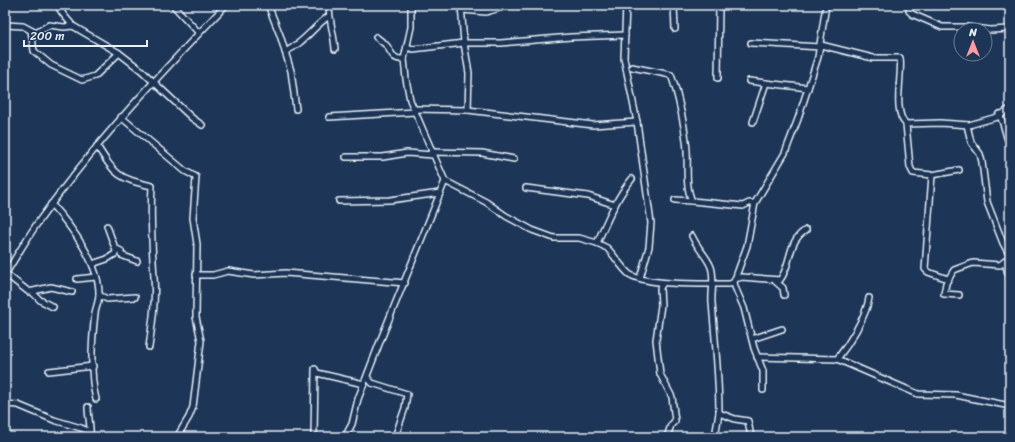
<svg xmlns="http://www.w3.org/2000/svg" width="1015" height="442" font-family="Sriracha,sans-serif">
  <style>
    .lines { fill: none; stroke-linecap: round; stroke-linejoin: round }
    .minor-casing { stroke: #e8f1f8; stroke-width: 8 }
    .minor { stroke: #1d3557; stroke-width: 5 }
  </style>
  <rect width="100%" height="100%" fill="#1d3557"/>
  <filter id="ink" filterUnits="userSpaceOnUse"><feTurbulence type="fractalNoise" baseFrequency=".025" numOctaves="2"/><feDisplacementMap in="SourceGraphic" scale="8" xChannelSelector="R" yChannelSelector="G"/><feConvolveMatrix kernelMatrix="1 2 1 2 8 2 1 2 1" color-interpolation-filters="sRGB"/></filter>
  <g filter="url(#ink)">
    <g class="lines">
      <g class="minor-casing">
        <g id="minor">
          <path d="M57,5L63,14L73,26"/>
          <path d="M173,5L199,33"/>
          <path d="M268,5L280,35L291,71L296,109"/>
          <path d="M329,5C329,20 334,34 335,49"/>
          <path d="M411,5V27L404,59L406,79L410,100L445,181"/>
          <path d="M461,5L464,43L469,73L468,110"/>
          <path d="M626,5L624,58L637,122L651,223L649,247L640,278"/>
          <path d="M674,5L675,29"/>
          <path d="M910,5L909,11L912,14L942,27H967L990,30L1010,29"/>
          <path d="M462,10L486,12L510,5H525"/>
          <path d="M5,25L23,26L36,33L49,25L64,27L73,26L119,53L141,70L192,118L202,125"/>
          <path d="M31,31L34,51L51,65L82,80L95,76L119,53"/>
          <path d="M376,37C380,40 384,43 387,46C392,54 393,60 404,59"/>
          <path d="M751,43L820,47"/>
          <path d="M821,45L873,58H900C903,73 892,112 906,124L940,123L969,125L997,117L1010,109"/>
          <path d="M407,47L413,49L464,43H501L571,37L625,35"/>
          <path d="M285,52C304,43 312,28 329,16"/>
          <path d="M632,67L671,75C678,93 686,132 687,151C688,167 685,186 692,201L743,206L749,203H755"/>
          <path d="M718,78L719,5"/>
          <path d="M749,81L808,88"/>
          <path d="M414,109L468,110L593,125L637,122"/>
          <path d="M999,114C1005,125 1005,135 1010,145"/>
          <path d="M121,117L185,171L196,177L193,218L197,244L196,317L201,341L193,407L189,417L177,437"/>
          <path d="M329,117L415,112"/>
          <path d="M753,122L766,83"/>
          <path d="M906,124L910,167L913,173L932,175L925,269L928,272L948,279"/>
          <path d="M967,125L971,142L980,154L982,162L987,202L1003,243L1010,256"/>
          <path d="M97,146C116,176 118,178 152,186C150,217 152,247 154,277C156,300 152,325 149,347"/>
          <path d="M431,152L482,153L514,159"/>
          <path d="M346,157H383L407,153L433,155"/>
          <path d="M932,175L959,170"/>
          <path d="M526,188L588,196L615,205"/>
          <path d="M675,200L692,201"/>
          <path d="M339,201L390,200L440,193"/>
          <path d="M51,204C71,226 100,264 99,295C99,301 96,307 95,313C92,339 89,373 96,399"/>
          <path d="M692,236C697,248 707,256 711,267C715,278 711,292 712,303C715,340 719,376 719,413L735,419L748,421L751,437"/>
          <path d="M597,243C607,221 616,198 632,179"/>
          <path d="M117,249L121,251V255L137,261"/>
          <path d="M1005,263L1010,280"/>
          <path d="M93,266L95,263L107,259L115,254L116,251L107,226"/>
          <path d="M6,274L29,292L51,287L72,292"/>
          <path d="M5,275C16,257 27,238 39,221C95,143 160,74 226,5"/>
          <path d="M196,275H213L228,271L254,275L286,273L405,283"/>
          <path d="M77,279L96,277"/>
          <path d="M735,279L742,277L780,280C792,264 787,241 806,230"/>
          <path d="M775,281L783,288L784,295"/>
          <path d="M663,283L660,288L661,305L656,340L660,374L672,397L675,421L671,425L667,437"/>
          <path d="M32,292L40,300L53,307"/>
          <path d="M99,295L107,299L135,297"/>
          <path d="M959,295L944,294L946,283L954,270L973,263L1000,265L1010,257"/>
          <path d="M752,339L782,329"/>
          <path d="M757,357L837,359L918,394L956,395L1010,406"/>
          <path d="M837,359C849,344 866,317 869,298"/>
          <path d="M49,371L93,366"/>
          <path d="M367,377L372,383L407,394L405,408L395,437"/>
          <path d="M763,390V371L754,348L744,308L735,287L734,282L747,246L755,203L785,153L798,119L818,57L826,5"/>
          <path d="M5,404L18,405L54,420L81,428L88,431L92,437"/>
          <path d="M88,407C88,417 91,426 90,436"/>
          <path d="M314,437L315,369L317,373L364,384"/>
          <path d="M345,437L352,424L358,399L381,339L445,181L486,202L506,216L532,230L554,238H579L597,243L607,248C615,256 621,267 629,274C646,286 707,284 730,284L734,282"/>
          <path d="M715,437L719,413"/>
        </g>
      </g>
      <use href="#minor" class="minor"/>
    </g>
  </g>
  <rect width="1015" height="442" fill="none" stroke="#1d3557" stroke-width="20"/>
  <rect x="10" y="10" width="995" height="422" fill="none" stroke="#e8f1f8" stroke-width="1.5" filter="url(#ink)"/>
  <g transform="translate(973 42)"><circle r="19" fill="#1d3557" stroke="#6e8097"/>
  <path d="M0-3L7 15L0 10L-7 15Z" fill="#ff9aa2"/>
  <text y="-6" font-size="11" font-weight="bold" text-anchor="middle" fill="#e8f1f8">N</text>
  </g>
  <path d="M24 40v6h123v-6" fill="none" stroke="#e8f1f8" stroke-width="2"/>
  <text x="30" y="40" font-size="12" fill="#e8f1f8" stroke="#1d3557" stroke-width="3" paint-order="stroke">200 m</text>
</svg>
